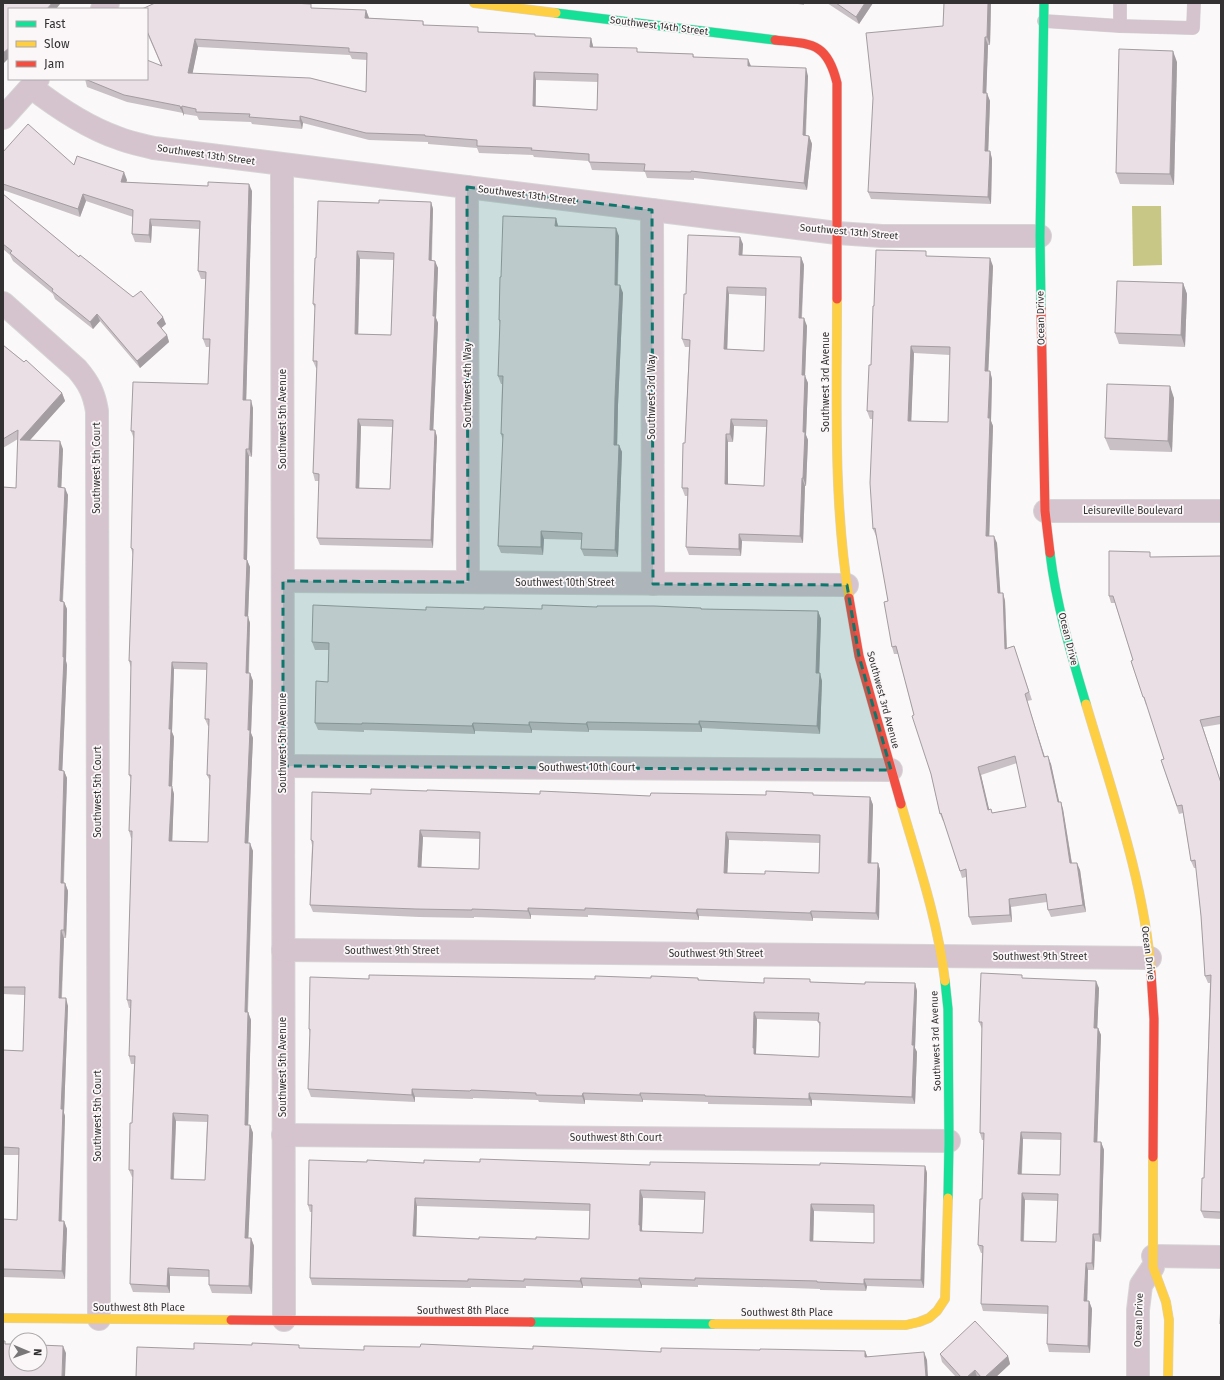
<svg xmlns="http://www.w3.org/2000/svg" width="1224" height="1380" font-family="'Fira Sans',sans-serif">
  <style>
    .water { fill: #c8c786 }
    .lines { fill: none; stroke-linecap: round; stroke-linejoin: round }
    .lane-casing { stroke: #d6d4d5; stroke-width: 14 }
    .street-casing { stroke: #d6d4d5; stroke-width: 24 }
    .fast-casing { stroke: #d6d4d5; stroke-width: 10 }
    .slow-casing { stroke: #d6d4d5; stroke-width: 10 }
    .jam-casing { stroke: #d6d4d5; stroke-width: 10 }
    .lane { stroke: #d5c3cd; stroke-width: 13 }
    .street { stroke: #d5c3cd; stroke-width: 22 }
    .fast { stroke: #16e098; stroke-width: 9 }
    .slow { stroke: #ffcf43; stroke-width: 9 }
    .jam { stroke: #f24e42; stroke-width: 9 }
    .wall { fill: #c8c0c4; fill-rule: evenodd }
    .shaded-wall { fill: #a39ca0 }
    .building { fill: #e9dfe4; stroke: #a39ca0; fill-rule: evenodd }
    .marked { fill: #0f766e; fill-opacity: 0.2; stroke: #0f766e; stroke-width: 3; stroke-dasharray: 8 5; stroke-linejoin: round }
    .labels { text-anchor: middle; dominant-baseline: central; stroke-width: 3.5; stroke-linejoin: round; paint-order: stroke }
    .street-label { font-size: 10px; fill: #333132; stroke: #fbf7f9 }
  </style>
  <rect width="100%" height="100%" fill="#faf8f9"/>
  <path class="water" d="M1132,206H1161L1162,265L1133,266Z"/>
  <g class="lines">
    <g class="lane-casing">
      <g id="lane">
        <path d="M1044,21L1120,26L1193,28L1194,3"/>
        <path d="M1120,26V3"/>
      </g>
    </g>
    <g class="street-casing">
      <g id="street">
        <path d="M102,9L108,3"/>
        <path d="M31,87C58,108 86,127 118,138C130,143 142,145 154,148L837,233L882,236H1040"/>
        <path d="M3,118L38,79"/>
        <path d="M282,165L284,1320"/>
        <path d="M467,187L468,582"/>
        <path d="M652,210L653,584"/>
        <path d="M3,303L77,369C89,383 94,393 97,411L99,1319"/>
        <path d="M1045,511H1221"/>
        <path d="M283,581L847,585"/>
        <path d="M283,766L891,770"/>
        <path d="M283,950L1150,958"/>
        <path d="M283,1135L949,1141"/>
        <path d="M1153,1256L1221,1257"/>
        <path d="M1138,1377V1310L1141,1285L1153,1267"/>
      </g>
    </g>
    <g class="fast-casing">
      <g id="fast">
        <path d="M556,13L775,40"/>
        <path d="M1041,308L1040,236L1044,3"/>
        <path d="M1050,553C1056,604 1071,654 1086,704"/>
        <path d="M945,981L948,1009L949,1141L948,1198"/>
        <path d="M531,1322L713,1324"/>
      </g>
    </g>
    <g class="slow-casing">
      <g id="slow">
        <path d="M474,3L556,13"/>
        <path d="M837,299C837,398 833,500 849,598"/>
        <path d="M1086,704C1111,789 1145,884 1151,973"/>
        <path d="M901,804C918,862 938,921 945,981"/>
        <path d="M1153,1157V1267L1166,1302L1169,1320L1168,1377"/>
        <path d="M3,1318L231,1320"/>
        <path d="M713,1324L906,1325L919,1322L929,1318L937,1311L945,1299L948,1198"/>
      </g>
    </g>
    <g class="jam-casing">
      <g id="jam">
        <path d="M775,40C812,44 827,42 837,83V299"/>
        <path d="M1041,308L1045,511L1050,553"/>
        <path d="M849,598L859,656L901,804"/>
        <path d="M1151,973L1154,1019L1153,1157"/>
        <path d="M231,1320L531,1322"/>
      </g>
    </g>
    <use href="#lane" class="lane"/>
    <use href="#street" class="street"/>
    <use href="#fast" class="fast"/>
    <use href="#slow" class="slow"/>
    <use href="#jam" class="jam"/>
  </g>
  <g class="wall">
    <path d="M792,3H804V5Z"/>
    <path d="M827,3H873L859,24Z"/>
    <path d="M991,3L990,45H988L986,93L990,101L988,151H990L992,159L991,204L871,199L868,192L943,26Z"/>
    <path d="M312,8L366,10L369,18L423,21L424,25L480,32L536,36L591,38L593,47L638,52L693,54L694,57L808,76L806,136H809L812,144L807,190L694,178V180L647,178L645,172L592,170L589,161L534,157L533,155L479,153L477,148L428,144V142L369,140L303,123L302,129L252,124L251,122L199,120L197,116L184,114V116L183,113L127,102L87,87L85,79L161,65L147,33V9ZM198,47L350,55L352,59L367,60L366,92L192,74ZM536,80L598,82L597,110L536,106Z"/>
    <path d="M1177,62L1174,185L1120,184L1116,173Z"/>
    <path d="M3,152L74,165L127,180L126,182L252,191L246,400L253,408L252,457L249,456L247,560L250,567L248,617L250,623L249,673H250L253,681L251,733L253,738L248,843L253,851L248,1012L251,1020L248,1125H250L253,1133L248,1238H251L254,1246L252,1294L212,1293L209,1285V1277L170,1276V1293L133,1292L130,1284L133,1177H132L129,1170L132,1123L134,1064H131L129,1056L130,1008H129L127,1000L132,838H131L129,831L131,779L129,775L131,668L129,661L133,555L131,548L134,439L131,431L208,384L209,347H206L203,339L206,279H201L198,271L199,229L152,226L151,243L135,242L132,234L133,217L86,201L80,217L3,190ZM174,669L207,670L205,719L208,726H209L207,775L210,781L208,842L172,841L174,794L172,787L174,737L172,732ZM176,1121L207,1122L205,1180L174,1179Z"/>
    <path d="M3,194L79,257L166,324L161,328L167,335L169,342L140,368L100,321L93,329L55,299L53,294L13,261L10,255L3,249Z"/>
    <path d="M431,202L433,209L432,260L438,268L436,318L438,323L433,430H435L437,437L433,548L320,545L317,538L319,481H315L313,473L317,368H316L313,361L315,308L313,304L379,203ZM360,259L394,260L391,335L358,334ZM361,426L392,427L390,489L359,488Z"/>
    <path d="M556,218L558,226L619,236L618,285L623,293L618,405L617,445H619L622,452L618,557L584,556L581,549V540L544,539L543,555L501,553L498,546L503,441L501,434L502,384H501L498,376L500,324L499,320L501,277Z"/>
    <path d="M743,244L742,255L801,257L804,265L802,318L807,326L805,376L808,383L806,435L808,440L806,486H805L803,543L742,541L741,556L689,555L686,547L688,496H685L682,488L685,443L689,347H685L682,339L686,294ZM729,294L766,296L764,351L727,349ZM734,426L766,427L764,486L728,485V442H733Z"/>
    <path d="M928,256L993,266L988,371H990L992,379L991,421L993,426L989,536L997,543L1000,593H1003L1005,601L1007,648L1014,646L1032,700L1027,701L1045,757L1051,764L1059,802L1063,809L1072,863L1080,870L1086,912L1051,917L1048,910L1047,902L1011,907L1012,922L972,925L969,917L966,877L962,878L944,821H943L940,814L931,774L914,715L898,654H894L892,647L888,601L877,536H876L873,529V419H870L867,411L871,365L874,306ZM914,353L950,355L948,422L911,421ZM1017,763L1026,807L992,813L989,810L981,775Z"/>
    <path d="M1183,283L1187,294L1185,347L1119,344L1115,333Z"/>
    <path d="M3,345L24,362L62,393L65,401L29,440L63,449L61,488L68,495L63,602H64L67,609L66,661L67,665L62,771H64L67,778L64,883H65L68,891L66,938H64L62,998L68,1006L64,1113L65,1116L62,1221H64L67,1229L65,1279L3,1277V1219L17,1220L19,1155H3V1050L23,1051L25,995L3,994V487L16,488L18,439L3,448Z"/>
    <path d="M1174,398L1172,452L1110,450L1105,438Z"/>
    <path d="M1221,556V724L1203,727L1221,783V1219L1204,1218L1201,1211L1204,1178L1210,983H1208L1205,976L1201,916L1196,868H1194L1191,861L1183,813L1179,814L1161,760L1164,759L1147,704L1146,705L1131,661L1133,660L1115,603H1111L1109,596L1152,557Z"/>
    <path d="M597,607L701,608V609L818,611L821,619L819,673L822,681L820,734L702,728V732L589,730V732L532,730V733L475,731V734L364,730V732L318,730L315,723L328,682L329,650H315L312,642L426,610L542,609Z"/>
    <path d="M427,791L540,794L650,796L814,795L870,797L873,805L871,863H878L880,870L879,920L813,918V921L699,916V920L588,915V917L531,915V919L474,917V918L419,917L313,912L310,905L312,845L311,840L371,794ZM423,837L480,839L479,869L421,867ZM729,840L820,843L819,873L765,874L727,873Z"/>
    <path d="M651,978H698L699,980L764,983L811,982L865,984L915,983L917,991L915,1048L917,1052L915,1104L812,1100V1106L708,1104V1102L643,1100V1102L585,1100V1104L539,1102L538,1100L473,1098V1099L415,1097V1102L311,1097L308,1089L310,1034L309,1029L369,979H595ZM757,1019L818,1021L820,1027L819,1057L756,1054V1053Z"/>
    <path d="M1024,978L1099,988L1097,1028H1098L1101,1035L1097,1142H1101L1104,1150L1101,1242L1095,1241L1094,1270H1088L1087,1301H1089L1092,1309L1090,1353L1049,1352L1047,1344L1048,1314L983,1311L981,1304L982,1253H981L978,1245L982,1199L984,1140H982L980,1133L982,1029L979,1022ZM1023,1139L1061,1140L1060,1175L1022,1174ZM1025,1200L1058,1201L1056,1242L1024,1241Z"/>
    <path d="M367,1162L424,1163L480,1162L650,1165H820L925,1166L927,1173L924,1288L867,1286L866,1291L820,1290V1289L698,1285V1287L642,1285V1288L583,1286V1288L526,1286V1288L471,1287V1288L312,1285L310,1278L312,1212H310L308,1205ZM643,1198L704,1200L703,1233L642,1231V1229ZM417,1206L590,1211L589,1239H479L416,1236ZM814,1211L874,1213V1243L813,1241Z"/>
    <path d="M940,1354L1008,1356L1010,1364L996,1377H956L942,1362Z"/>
  </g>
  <g class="shaded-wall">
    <path d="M52,3H61L56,9H47Z"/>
    <path d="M865,3H873L859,24L856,17Z"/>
    <path d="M988,3H991L990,45L987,37Z"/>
    <path d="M366,10L369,18L368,26L365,18Z"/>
    <path d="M985,37L988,45L986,101L983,93Z"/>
    <path d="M591,38L593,46V54L590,47Z"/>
    <path d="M195,39L198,47L191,81L188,73Z"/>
    <path d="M9,48V58L3,64V53Z"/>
    <path d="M1173,51L1177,62L1174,185L1170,174Z"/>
    <path d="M748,59L751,66H748Z"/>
    <path d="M806,68L808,76L805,143L803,135Z"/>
    <path d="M534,72L536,80L535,114L533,106Z"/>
    <path d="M987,93L990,101L988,158L985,151Z"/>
    <path d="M182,106L184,114V116L181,109Z"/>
    <path d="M300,116L303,123L302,129L300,121Z"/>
    <path d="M809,136L812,144L807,190L804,183Z"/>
    <path d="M990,151L992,159L991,204L988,197Z"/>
    <path d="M124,172L127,180L124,190L121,182Z"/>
    <path d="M249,184L252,191L246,408L243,400Z"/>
    <path d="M83,194L86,201L80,217L78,209Z"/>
    <path d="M431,202L433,209L431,268L429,260Z"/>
    <path d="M556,218L558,226V234L555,226Z"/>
    <path d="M150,219L152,226L151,243L149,235Z"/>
    <path d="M616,228L619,236L617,292L615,285Z"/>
    <path d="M740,237L743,244L742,263L739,255Z"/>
    <path d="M357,251L360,259L358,341L355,334Z"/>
    <path d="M801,257L804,265L801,326L799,318Z"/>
    <path d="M990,258L993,266L988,378L985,371Z"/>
    <path d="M435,261L438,268L436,318L438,323L433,437L430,430Z"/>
    <path d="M1183,283L1187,294L1185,347L1181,335Z"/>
    <path d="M620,285L623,293L618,405L617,452L614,445L615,398Z"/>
    <path d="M727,287L729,294L727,357L724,349Z"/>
    <path d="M97,314L100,321L93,329L90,322Z"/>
    <path d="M163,317L166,324L159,330L157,323Z"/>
    <path d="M804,318L807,326L805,376L808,383L806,435L808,440L806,486L803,478L802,375Z"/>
    <path d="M167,335L169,342L140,368L137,361Z"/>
    <path d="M911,346L914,353L911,428L908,421Z"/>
    <path d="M990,371L992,379L991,421L993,426L989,544L986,536L988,418Z"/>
    <path d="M1170,386L1174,398L1172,452L1168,441Z"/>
    <path d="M62,393L65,401L23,448L20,440Z"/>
    <path d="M251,400L253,408L252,457L249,449Z"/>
    <path d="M358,419L361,426L359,495L356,488Z"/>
    <path d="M731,419L734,426L733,442L730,434Z"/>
    <path d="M435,430L437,437L433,548L431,540Z"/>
    <path d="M726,434L728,442V492L725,484Z"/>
    <path d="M60,441L63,449L61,495L58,487Z"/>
    <path d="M619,445L622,452L618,557L615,550Z"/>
    <path d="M246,449L249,456L247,560L250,567L248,617L250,623L248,681L246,673L244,559Z"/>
    <path d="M802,478L805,486L803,543L800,536Z"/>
    <path d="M65,488L68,495L62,609L60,601Z"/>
    <path d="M541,531L544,539L543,555L541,547Z"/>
    <path d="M739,534L742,541L741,556L739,549Z"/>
    <path d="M994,536L997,543L1001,601L998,593Z"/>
    <path d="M1003,593L1005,601L1007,657L1005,649Z"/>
    <path d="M64,602L67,609L66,661L67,665L62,778L59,770Z"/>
    <path d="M818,611L821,619L819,680L816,673Z"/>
    <path d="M172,662L174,669L172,732L174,737L172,787L174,794L172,848L169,841V729Z"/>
    <path d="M250,673L253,681L251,733L253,738L248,850L245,843Z"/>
    <path d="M820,673L822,681L820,734L817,726Z"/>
    <path d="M1025,694L1027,701L1047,765L1044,757Z"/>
    <path d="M699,721L702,728V732L699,724Z"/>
    <path d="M529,722L532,730V733L529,725Z"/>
    <path d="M587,722L589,730V732L586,724Z"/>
    <path d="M473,723L475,731V734L472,726Z"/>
    <path d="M1048,756L1051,764L1061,810L1058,802Z"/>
    <path d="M978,767L981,775L991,817L988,810Z"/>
    <path d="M64,771L67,778L63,891L61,883Z"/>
    <path d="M870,797L873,805L871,870L868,863Z"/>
    <path d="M1061,802L1063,809L1073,871L1070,863Z"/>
    <path d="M420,830L423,837L421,874L418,867Z"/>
    <path d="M726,832L729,840L727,881L724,873Z"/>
    <path d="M250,843L253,851L247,1020L245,1012Z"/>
    <path d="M878,863L880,870L879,920L876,913Z"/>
    <path d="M1077,863L1080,870L1086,912L1083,905Z"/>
    <path d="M65,883L68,891L66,938L64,930Z"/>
    <path d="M1009,899L1011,907L1012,922L1010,915Z"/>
    <path d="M528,908L531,915V919L528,911Z"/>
    <path d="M697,909L699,916V920L696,913Z"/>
    <path d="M811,911L813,918V921L810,913Z"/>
    <path d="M61,930L64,938L61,1005L59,998Z"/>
    <path d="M1096,981L1099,988L1097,1035L1094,1028Z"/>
    <path d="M915,983L917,991L915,1048L917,1052L915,1104L912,1097V1045Z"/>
    <path d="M66,998L68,1006L64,1113L65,1116L61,1229L59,1221L61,1109Z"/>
    <path d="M248,1012L251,1020L248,1132L245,1125Z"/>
    <path d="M754,1012L757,1019L756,1053L757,1056L754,1054L753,1048Z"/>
    <path d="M1098,1028L1101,1035L1097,1150L1094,1142Z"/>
    <path d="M412,1089L415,1097V1102L412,1095Z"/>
    <path d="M583,1093L585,1100V1104L582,1096Z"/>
    <path d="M640,1093L643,1100V1102L640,1095Z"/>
    <path d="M809,1093L812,1100V1106L809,1099Z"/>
    <path d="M173,1113L176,1121L173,1187L171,1179Z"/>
    <path d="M250,1125L253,1133L248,1246L245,1238Z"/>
    <path d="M1021,1132L1023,1139L1021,1181L1018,1174Z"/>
    <path d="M1101,1142L1104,1150L1101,1242L1099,1234Z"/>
    <path d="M925,1166L927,1173L924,1288L921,1280Z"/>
    <path d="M640,1190L643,1198L642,1229L643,1233L640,1231L639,1225Z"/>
    <path d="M1022,1193L1025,1200L1023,1248L1021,1241Z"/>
    <path d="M415,1198L417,1206L416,1244L413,1236Z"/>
    <path d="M811,1204L814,1211L813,1249L810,1241Z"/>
    <path d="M64,1221L67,1229L65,1279L62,1271Z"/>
    <path d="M1093,1234L1095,1241L1094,1270L1092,1263Z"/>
    <path d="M251,1238L254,1246L252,1294L249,1286Z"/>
    <path d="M1086,1263L1088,1270L1087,1309L1084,1301Z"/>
    <path d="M168,1268L170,1276V1293L167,1286Z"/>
    <path d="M581,1278L583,1286V1288L580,1281Z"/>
    <path d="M639,1278L642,1285V1288L639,1280Z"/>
    <path d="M864,1279L867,1286L866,1291L864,1284Z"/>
    <path d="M1089,1301L1092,1309L1090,1353L1088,1346Z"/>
    <path d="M63,1346L66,1353L65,1377H62Z"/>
    <path d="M865,1351L868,1358L865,1357Z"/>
    <path d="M924,1352L927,1360L928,1377H926Z"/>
    <path d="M1008,1356L1010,1364L996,1377H985Z"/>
    <path d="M975,1370L977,1377H967Z"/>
  </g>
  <g class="building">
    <path d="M3,3H52L47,9H9V48L3,53Z"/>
    <path d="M155,3H292L311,4V8L366,10L365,18L423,21V25L478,27V32L535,34V36L591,38L590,47L637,48V52L693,54V57L748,59V66L806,68L803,135L809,136L804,183L691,171V172L644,171L645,164L589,162V154L531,150L532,148L477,146V140L425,136V135L366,133L300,116V121L249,117L250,114L196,112V109L182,106L181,109L180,106L124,95L85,79H147V60L162,66L147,31V9H142ZM195,39L349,48V52L367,53L366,92L310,78L188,73ZM534,72L598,74L597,110L533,106Z"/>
    <path d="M836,3H865L856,17Z"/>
    <path d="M944,3H988L987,37H985L983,93H987L985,151H990L988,197L868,192L873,98L866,33L943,26Z"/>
    <path d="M1119,49L1173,51L1170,174L1116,173Z"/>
    <path d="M28,124L74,165L77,156L124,172L121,182L208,186V182L249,184L243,400H251L249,449H246L244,559L247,560L245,616H248L246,673H250L248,730H250L245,843H250L245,1012H248L245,1125H250L245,1238H251L249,1286L209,1285V1270L168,1268L167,1286L130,1284L133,1170H129L130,1123H132L135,1056H129L131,1000H127L132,831H129L131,775H129L131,661H129L133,549L131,548L134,431H131L133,382L208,384L210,339H203L206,272L198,271L200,221L150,219L149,235L132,234L133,210L83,194L78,209L3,184V152ZM172,662L207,663L205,719H209L207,775H210L208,842L169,841L172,786H169L171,729H169ZM173,1113L208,1115L205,1180L171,1179Z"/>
    <path d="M3,194L79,257L80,255L133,297L141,291L163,317L157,323L167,335L137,361L97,314L90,322L52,291L53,289L10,253L12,251L3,244Z"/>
    <path d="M379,200L431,202L429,260L435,261L433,316H435L430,430H435L431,540L317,538L319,474L313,473L317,361H313L315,304H313L315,258H316L318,201L379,203ZM357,251L394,253L391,335L355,334ZM358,419L393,420L390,489L356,488Z"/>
    <path d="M503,216L556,218L555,226L616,228L615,285H620L615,398L614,445H619L615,550L581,549L582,533L541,531V547L498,546L503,434H501L503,376H498L500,320H499L500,277H501Z"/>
    <path d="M688,235L740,237L739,255L801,257L799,318H804L802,375H805L803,432H805L803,478H802L800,536L739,534V549L686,547L688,488H682L683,443H685L690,340L682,339L684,294H686ZM727,287L766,288L764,351L724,349ZM731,419L767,420L764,486L725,484L726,434H730Z"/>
    <path d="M876,250L926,251V256L990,258L985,371H990L988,418H990L986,536H994L998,593H1003L1005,649L1014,646L1029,692L1025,694L1044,757L1048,756L1058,802H1061L1070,863H1077L1083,905L1048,910L1046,894L1009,899L1010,915L969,917L966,869L960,871L941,813L940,814L931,774L912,716L914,715L896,646L892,647L884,602L888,601L875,528L873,529L870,483L873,411H867L869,365H871L873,306H874ZM911,346L950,347L948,422L908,421ZM1015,756L1026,807L992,813L991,809L988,810L978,767Z"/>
    <path d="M1117,281L1183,283L1181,335L1115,333Z"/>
    <path d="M3,345L24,362L26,360L62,393L20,440L60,441L58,487L65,488L60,601L64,602L63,657H64L59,770L64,771L61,883H65L64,930H61L59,998H66L61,1109H63L59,1221H64L62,1271L3,1269V1219L17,1220L19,1148L3,1147V1050L23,1051L25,987H3V487L16,488L18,430L3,439Z"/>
    <path d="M1107,384L1170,386L1168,441L1105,438Z"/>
    <path d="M1109,551L1150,552V557L1221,556V716L1200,720L1221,783V1212L1201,1211L1202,1178H1204L1211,975L1205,976L1201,916L1195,860L1191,861L1182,805L1177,806L1161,760L1164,759L1144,697H1143L1131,661L1133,660L1113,596H1109Z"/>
    <path d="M313,605L426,610V607L484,609V607L542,609V605L597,607V606H654L701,608V609L818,611L816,673H820L817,726L699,721V724L587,722L586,724L529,722V725L473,723L472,726L362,723V724L315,723L316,681L328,682L329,643L312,642Z"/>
    <path d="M371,789L427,791V790L540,794V791L650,796L651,793L766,795V791L813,793V795L870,797L868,863H878L876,913L811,911L810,913L697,909L696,913L585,908V910L528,908V911L472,909V910L416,909L310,905L313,841L311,840L312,792L371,794ZM420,830L480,832L479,869L418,867ZM726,832L820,835L819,873L765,871V874L724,873Z"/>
    <path d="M981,973L1022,975V978L1096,981L1094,1028H1098L1094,1142H1101L1099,1234H1093L1092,1263H1086L1084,1301H1089L1088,1346L1047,1344L1048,1306L981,1304L983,1246L978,1245L980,1199H982L984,1133H980L982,1022H979ZM1021,1132L1061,1133L1060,1175L1018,1174ZM1022,1193L1058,1194L1056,1242L1021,1241Z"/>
    <path d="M369,975L595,979V976L651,978V976L698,978V980L764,983V978L810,979V982L865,984V982L915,983L912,1045H914L912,1097L809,1093V1099L705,1096V1095L640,1093V1095L583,1093L582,1096L536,1095V1093L471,1090L470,1091L412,1089V1095L308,1089L310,1029H309L310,977L369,979ZM754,1012L819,1013L818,1022H820L819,1057L754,1054V1048H753Z"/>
    <path d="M480,1159L650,1165V1162L820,1165V1163L925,1166L921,1280L864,1279V1284L817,1282V1281L695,1278V1280L639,1278V1280L581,1278L580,1281L524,1279V1281L468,1279V1281L310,1278L312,1205H308L309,1160L367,1162V1160L424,1163V1160L480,1162ZM640,1190L705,1192L703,1233L640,1231V1225H639ZM415,1198L590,1204L589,1239L536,1237V1239L479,1237V1239L413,1236ZM811,1204L874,1205V1243L810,1241Z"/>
    <path d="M1221,1303V1324H1220Z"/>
    <path d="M975,1321L1008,1356L985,1377H981L975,1370L967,1377H961L940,1354Z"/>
    <path d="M3,1341H5V1344H16V1364H40V1345L63,1346L62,1377H3Z"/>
    <path d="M194,1343L252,1345V1343L299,1345V1348L364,1350V1346L420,1347L421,1344L533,1349V1346L661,1352V1348L760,1350V1349L865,1351V1357L924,1352L926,1377H136L137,1347L194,1349Z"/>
  </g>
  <path class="marked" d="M467,187L652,210L653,584L847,585L859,656L891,770L283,766V581L468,582Z"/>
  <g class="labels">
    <g class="street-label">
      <text transform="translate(659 26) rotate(7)">Southwest 14th Street</text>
      <text transform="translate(206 155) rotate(8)">Southwest 13th Street</text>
      <text transform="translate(527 195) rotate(7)">Southwest 13th Street</text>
      <text transform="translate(849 232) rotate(5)">Southwest 13th Street</text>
      <text transform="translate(1041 318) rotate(-91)">Ocean Drive</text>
      <text transform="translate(826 382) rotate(-90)">Southwest 3rd Avenue</text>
      <text transform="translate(468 385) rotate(-90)">Southwest 4th Way</text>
      <text transform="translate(652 397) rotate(-90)">Southwest 3rd Way</text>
      <text transform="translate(283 419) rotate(-90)">Southwest 5th Avenue</text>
      <text transform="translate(97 468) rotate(-90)">Southwest 5th Court</text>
      <text x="1133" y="511">Leisureville Boulevard</text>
      <text x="565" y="583">Southwest 10th Street</text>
      <text transform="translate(1068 639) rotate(76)">Ocean Drive</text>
      <text transform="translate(883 700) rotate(75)">Southwest 3rd Avenue</text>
      <text transform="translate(283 743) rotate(-90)">Southwest 5th Avenue</text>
      <text x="587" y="768">Southwest 10th Court</text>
      <text transform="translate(98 792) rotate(-90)">Southwest 5th Court</text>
      <text x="392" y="951">Southwest 9th Street</text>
      <text transform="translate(1148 953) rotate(83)">Ocean Drive</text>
      <text x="716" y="954">Southwest 9th Street</text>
      <text x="1040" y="957">Southwest 9th Street</text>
      <text transform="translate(936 1041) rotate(-92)">Southwest 3rd Avenue</text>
      <text transform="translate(283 1067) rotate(-90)">Southwest 5th Avenue</text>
      <text transform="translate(98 1116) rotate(-90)">Southwest 5th Court</text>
      <text x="616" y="1138">Southwest 8th Court</text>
      <text x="139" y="1308">Southwest 8th Place</text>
      <text x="463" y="1311">Southwest 8th Place</text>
      <text x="787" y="1313">Southwest 8th Place</text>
      <text transform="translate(1139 1320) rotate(-88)">Ocean Drive</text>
    </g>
  </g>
  <rect width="1224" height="1380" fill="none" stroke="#333132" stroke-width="8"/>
  <rect x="8" y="8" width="140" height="72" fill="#fbf7f9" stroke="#aba8a9"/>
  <rect x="16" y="21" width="20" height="6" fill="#16e098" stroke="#aba8a9"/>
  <text x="44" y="28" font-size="12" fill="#333132">Fast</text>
  <rect x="16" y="41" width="20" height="6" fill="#ffcf43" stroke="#aba8a9"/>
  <text x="44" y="48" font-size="12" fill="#333132">Slow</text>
  <rect x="16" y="61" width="20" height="6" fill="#f24e42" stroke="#aba8a9"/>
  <text x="44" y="68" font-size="12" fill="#333132">Jam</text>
  <g transform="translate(28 1352) rotate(92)"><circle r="19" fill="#fbf7f9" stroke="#aba8a9"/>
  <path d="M0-3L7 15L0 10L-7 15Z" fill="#797778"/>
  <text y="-6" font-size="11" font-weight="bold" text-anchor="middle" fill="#333132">N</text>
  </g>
</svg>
